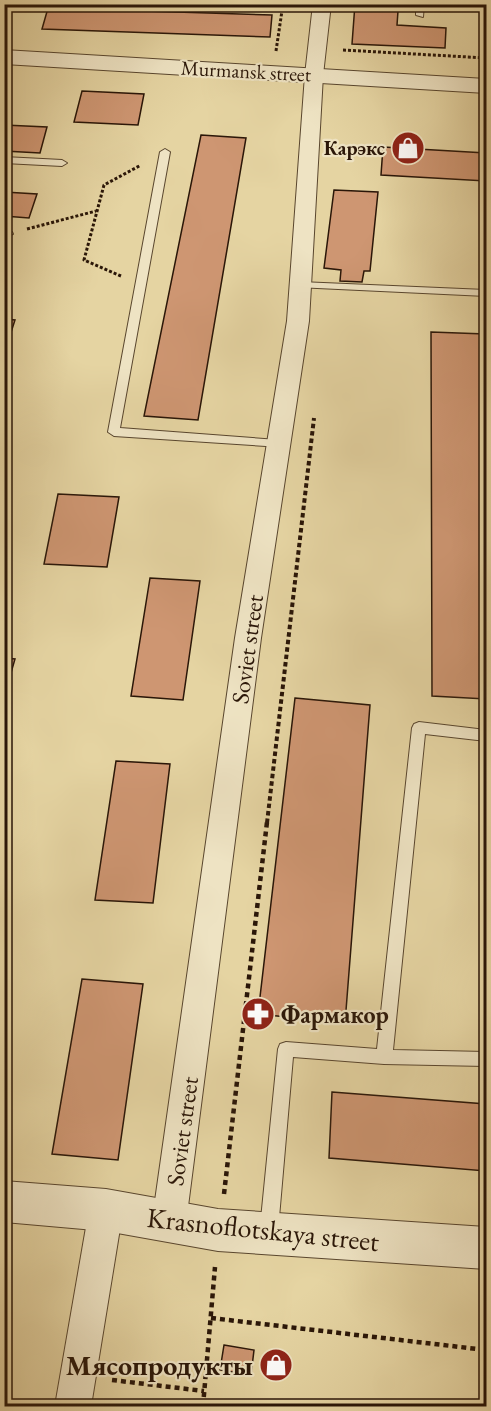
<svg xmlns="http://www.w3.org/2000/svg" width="491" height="1411" font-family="'EB Garamond',serif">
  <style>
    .building { fill: #ce9672; stroke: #2a1608; stroke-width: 1.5 }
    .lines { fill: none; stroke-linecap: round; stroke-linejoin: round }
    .service-casing { stroke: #59462e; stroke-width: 2 }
    .minor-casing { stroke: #59462e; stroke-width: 2 }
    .tertiary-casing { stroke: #59462e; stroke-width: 2 }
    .path-far2 { stroke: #2a1608; stroke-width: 3; stroke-dasharray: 3 2; stroke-linecap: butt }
    .path-far1 { stroke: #2a1608; stroke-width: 4; stroke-dasharray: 4.5 3; stroke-linecap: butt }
    .path { stroke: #2a1608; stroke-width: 4.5; stroke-dasharray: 5 4; stroke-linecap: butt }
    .service { fill: #eee3c3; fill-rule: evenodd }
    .minor { fill: #eee3c3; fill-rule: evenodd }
    .tertiary { fill: #eee3c3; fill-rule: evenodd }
    .labels { text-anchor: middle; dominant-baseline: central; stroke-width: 4.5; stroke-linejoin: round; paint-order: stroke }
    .far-street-label { font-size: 20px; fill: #2a1608; stroke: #eee3c3 }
    .far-poi-label { font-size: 20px; font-weight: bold; fill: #2a1608; stroke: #eee3c3; text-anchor: end }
    .street-label { font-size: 24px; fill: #2a1608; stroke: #eee3c3 }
    .poi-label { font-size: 24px; font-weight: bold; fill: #2a1608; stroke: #eee3c3; text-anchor: start }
    .near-street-label { font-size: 28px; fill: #2a1608; stroke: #eee3c3 }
    .near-poi-label { font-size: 28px; font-weight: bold; fill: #2a1608; stroke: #eee3c3; text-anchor: end }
  </style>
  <rect width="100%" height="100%" fill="#e5d4a2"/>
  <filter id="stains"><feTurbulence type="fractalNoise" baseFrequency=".00333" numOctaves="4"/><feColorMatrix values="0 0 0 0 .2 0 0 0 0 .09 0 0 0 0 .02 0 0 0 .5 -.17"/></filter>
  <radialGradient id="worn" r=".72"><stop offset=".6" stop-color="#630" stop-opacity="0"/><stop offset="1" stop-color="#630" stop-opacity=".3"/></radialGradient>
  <g class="building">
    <path d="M355,4H406L405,11H398L397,25L446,28L445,48L352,44Z"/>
    <path d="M48,8L272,15L270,37L42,29Z"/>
    <path d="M82,91L144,94L138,125L74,122Z"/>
    <path d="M4,125L47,127L40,153L4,151Z"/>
    <path d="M201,135L246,138L198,420L144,416Z"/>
    <path d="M383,147L486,153V181L381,175Z"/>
    <path d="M334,190L378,192L370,271H364L362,282L340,281L341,270L324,268Z"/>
    <path d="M4,192L37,194L29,218L4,216Z"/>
    <path d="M4,319L15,320L6,348H4Z"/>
    <path d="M431,332L485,334L486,699L432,696Z"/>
    <path d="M58,494L119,497L107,567L44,564Z"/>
    <path d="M150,578L200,581L183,700L131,696Z"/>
    <path d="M4,658L15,659L4,697Z"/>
    <path d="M295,698L370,705L345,1023L258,1014Z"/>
    <path d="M116,761L170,764L153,903L95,900Z"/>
    <path d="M82,979L143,984L118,1160L52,1154Z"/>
    <path d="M332,1092L486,1104V1171L329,1158Z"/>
    <path d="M224,1345L254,1350L251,1375L220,1370Z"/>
    <path d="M269,1356L284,1358L282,1374L267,1371Z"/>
  </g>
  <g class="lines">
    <g class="service-casing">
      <g id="service">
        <path d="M416,4H424L423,17L416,15Z"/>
        <path d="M165,149L170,152L120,428L278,440L282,441L284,444L282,447L114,436L108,432L160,152Z"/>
        <path d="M4,157L62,160L67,163L62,166L4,163Z"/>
        <path d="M4,231L12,232L13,234L4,237Z"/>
        <path d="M300,282L486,290V296L296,287V283Z"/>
        <path d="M419,722L486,730V741L425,734L393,1050L486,1052V1066L384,1064L293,1057L278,1229L275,1235L269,1238L263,1235L260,1229L278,1049L280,1044L286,1042L377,1049L412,728L414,724Z"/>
      </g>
    </g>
    <g class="minor-casing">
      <g id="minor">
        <path d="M313,4H331L323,75L309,321L261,638L186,1222L181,1234L169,1239L157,1234L152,1222L235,638L287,321L305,75Z"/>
        <path d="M106,1193L118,1198L123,1210L91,1406H55L89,1210L94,1198Z"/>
      </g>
    </g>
    <g class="tertiary-casing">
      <g id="tertiary">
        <path d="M4,50L486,79V93L4,64Z"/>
        <path d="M4,1181L106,1189L218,1209L486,1227V1269L218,1251L106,1231L4,1222Z"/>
      </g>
    </g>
    <g class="path-far2">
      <path d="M343,50L486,58"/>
      <path d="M276,51L283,4"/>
      <path d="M27,229L96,211"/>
      <path d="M121,276L84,260L104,185L141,165"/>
    </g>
    <path class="path-far1" d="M267,823L314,418"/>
    <g class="path">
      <path d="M224,1194L267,822"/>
      <path d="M211,1318L486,1350"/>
      <path d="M112,1380L204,1391"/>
      <path d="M203,1406L215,1267"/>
    </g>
    <use href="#service" class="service"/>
    <use href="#minor" class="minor"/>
    <use href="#tertiary" class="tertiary"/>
  </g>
  <defs>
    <g id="shop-disc" transform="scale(1.725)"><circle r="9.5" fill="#8f2418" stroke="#eee3c3"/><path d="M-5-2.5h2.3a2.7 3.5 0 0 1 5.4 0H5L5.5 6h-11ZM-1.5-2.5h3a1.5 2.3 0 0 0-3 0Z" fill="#fff"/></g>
    <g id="pharmacy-disc" transform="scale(1.725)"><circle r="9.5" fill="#8f2418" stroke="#eee3c3"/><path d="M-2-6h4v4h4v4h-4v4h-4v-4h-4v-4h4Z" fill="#fff"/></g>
  </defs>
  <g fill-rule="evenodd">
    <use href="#shop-disc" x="408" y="148"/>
    <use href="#pharmacy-disc" x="258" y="1014"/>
    <use href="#shop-disc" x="276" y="1365"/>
  </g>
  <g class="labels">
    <g class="far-street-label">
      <text transform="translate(246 71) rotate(3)">Murmansk street</text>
    </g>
    <g class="far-poi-label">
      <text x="385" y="148">Карэкс</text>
    </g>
    <g class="street-label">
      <text transform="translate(247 649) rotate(-82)">Soviet street</text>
      <text transform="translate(182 1131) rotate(-82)">Soviet street</text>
    </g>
    <g class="poi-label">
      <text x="281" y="1014">Фармакор</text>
    </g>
    <g class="near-street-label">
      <text transform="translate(263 1229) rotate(6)">Krasnoflotskaya street</text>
    </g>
    <g class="near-poi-label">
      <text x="253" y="1365">Мясопродукты</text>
    </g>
  </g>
  <rect width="491" height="1411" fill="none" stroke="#e5d4a2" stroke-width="24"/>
  <rect x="6" y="6" width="479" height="1399" fill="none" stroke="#2a1608" stroke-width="3"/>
  <rect x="12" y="12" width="467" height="1387" fill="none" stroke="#2a1608" stroke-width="1.5"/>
  <rect width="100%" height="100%" filter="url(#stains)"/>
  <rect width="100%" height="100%" fill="url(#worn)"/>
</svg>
